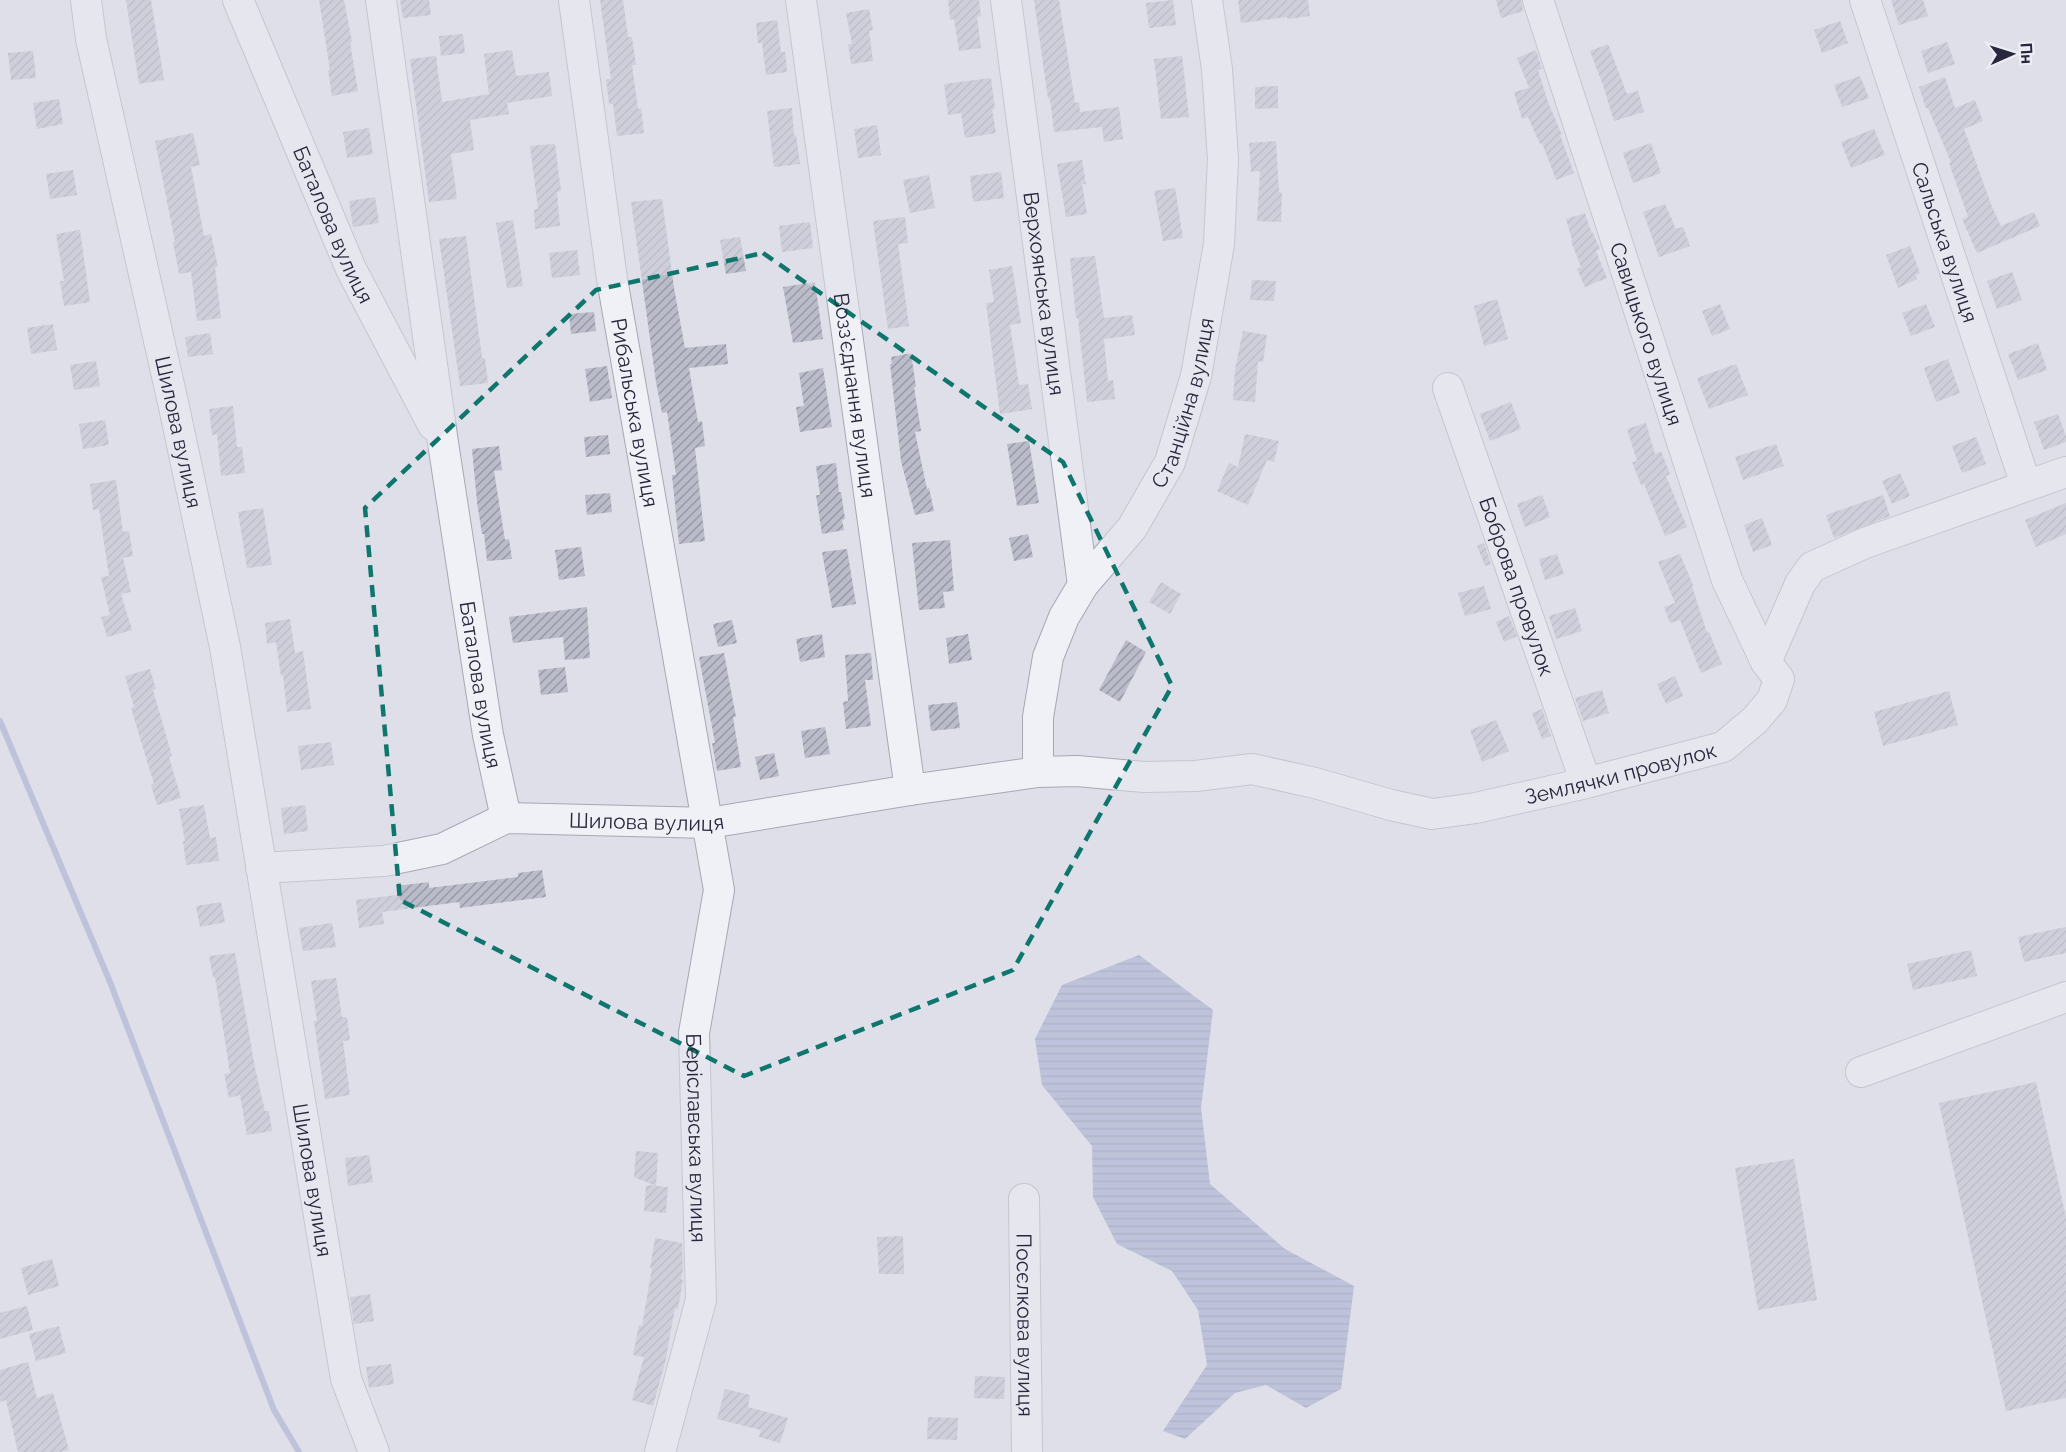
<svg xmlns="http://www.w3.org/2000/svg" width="2066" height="1452" font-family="Raleway,sans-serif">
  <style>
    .water { fill: url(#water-rules) }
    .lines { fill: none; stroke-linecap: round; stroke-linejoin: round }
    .stream { stroke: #97a1c9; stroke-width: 6 }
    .building { fill: url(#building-hatch) }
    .minor-casing { stroke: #a7a8b5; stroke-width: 32 }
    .minor { stroke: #f0f1f6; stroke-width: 30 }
    .marked { fill: none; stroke: #0f766e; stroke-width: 4.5; stroke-dasharray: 12 8; stroke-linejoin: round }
    .labels { text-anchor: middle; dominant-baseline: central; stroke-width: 6; stroke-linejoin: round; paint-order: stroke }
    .street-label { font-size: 21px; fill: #27283e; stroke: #edeef5 }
  </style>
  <defs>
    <pattern id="water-rules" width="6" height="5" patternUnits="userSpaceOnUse" patternTransform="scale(1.5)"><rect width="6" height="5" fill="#97a1c9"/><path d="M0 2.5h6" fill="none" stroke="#7b83a5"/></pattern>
    <pattern id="building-hatch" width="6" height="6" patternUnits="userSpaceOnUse" patternTransform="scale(1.5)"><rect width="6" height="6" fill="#bbbcca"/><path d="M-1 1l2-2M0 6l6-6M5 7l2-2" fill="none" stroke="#9899a5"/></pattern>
  </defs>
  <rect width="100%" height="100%" fill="#dedfe8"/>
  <path class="water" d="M1139,955L1213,1010L1201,1108L1210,1184L1285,1249L1354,1286L1341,1389L1306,1408L1266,1385L1235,1393L1185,1439L1163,1431L1207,1365L1198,1310L1172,1271L1117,1244L1093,1197L1092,1146L1042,1085L1035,1039L1062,985Z"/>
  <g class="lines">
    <path class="stream" d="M0,721L110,982L274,1410L299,1452"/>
  </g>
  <g class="building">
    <path d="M126,0H151L164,80L139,84Z"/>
    <path d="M319,0H344L352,42H350L358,91L332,96L328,70H330Z"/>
    <path d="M400,0H429L431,15L403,18Z"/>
    <path d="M600,0H623L628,37H632L636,65H632L638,109L641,108L644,133L617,136L613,104H609L606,79H611Z"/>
    <path d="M948,0H979L981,16L977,17L981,48L959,51L954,19L950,20Z"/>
    <path d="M1034,0H1059L1075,103L1079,102L1080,112L1119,107L1123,139L1104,142L1102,127L1054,132L1050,98L1048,99Z"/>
    <path d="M1173,0L1176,25L1149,28L1146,3Z"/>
    <path d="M1238,0H1308L1310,16L1288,19L1287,17L1241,23Z"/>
    <path d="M1496,0H1521L1523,11L1501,18Z"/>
    <path d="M1891,0H1923L1928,16L1899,25Z"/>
    <path d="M869,9L873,30L869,31L873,61L851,64L848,44H852L846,13Z"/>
    <path d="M777,20L781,52H785L787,72L766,75L762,43H758L756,23Z"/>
    <path d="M1840,21L1848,43L1822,53L1814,30Z"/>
    <path d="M463,34L465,53L441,56L439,36Z"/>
    <path d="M1947,42L1955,64L1928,73L1921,51Z"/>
    <path d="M1608,44L1627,94L1638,91L1644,112L1614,121L1603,85L1590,51Z"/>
    <path d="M512,50L516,76L549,72L552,96L507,103L509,114L470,120L474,150L451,154L457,199L429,202L410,59L436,56L442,102L489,94L484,54Z"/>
    <path d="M1536,50L1542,69L1538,70L1548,102L1562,135H1560L1574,173L1556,180L1542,143L1540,144L1528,117L1522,119L1514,92L1529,88L1517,58Z"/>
    <path d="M33,51L36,78L11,80L8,53Z"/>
    <path d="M1182,56L1189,117L1161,119L1154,59Z"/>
    <path d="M1860,76L1869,98L1842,107L1834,85Z"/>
    <path d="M1945,77L1955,108L1975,100L1983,121L1964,129L1992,207L2001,226L2034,212L2040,226L1977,253L1962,219L1968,217L1949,163L1951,162L1928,108H1926L1919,87Z"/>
    <path d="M991,78L995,109H992L996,133L965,138L961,113L948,115L944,84Z"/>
    <path d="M1278,86V108L1255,109V87Z"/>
    <path d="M59,99L63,124L37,129L33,103Z"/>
    <path d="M792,108L794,136L796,135L800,164L774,167L767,111Z"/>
    <path d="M877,125L881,155L858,158L854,129Z"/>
    <path d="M369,128L373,154L347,158L343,132Z"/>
    <path d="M1874,129L1885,155L1851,168L1841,142Z"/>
    <path d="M193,133L200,165L191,167L204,236L211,234L218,267H215L221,318L197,321L191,272L179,274L173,242H175L155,141Z"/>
    <path d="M1276,141L1279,192L1282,193L1281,222L1257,221L1260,171L1251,172L1249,143Z"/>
    <path d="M1651,143L1661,173L1633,183L1623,153Z"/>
    <path d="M555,144L561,191L557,192L560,226L535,229L534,209H538L530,146Z"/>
    <path d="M1082,160L1086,184H1082L1087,214L1066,217L1057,164Z"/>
    <path d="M73,170L77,195L50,199L46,174Z"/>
    <path d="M1001,172L1004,198L973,202L970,176Z"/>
    <path d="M929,175L935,208L910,213L903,180Z"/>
    <path d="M1175,188L1183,238L1163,241L1154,191Z"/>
    <path d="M375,197L379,223L353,227L349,201Z"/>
    <path d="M662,199L674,288L685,348L726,344L728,364L689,368L698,422L702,421L705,446L695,448L705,541L679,544L672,475H676L667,412L662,413L656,382L631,202Z"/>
    <path d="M1665,204L1676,229L1683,227L1690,246L1659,257L1643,212Z"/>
    <path d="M1585,213L1591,232L1592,231L1600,249L1596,251L1607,278L1585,287L1577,269L1581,267L1571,241L1572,240L1566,219Z"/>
    <path d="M905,217L908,243L898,244L909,326L888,329L873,221Z"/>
    <path d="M513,220L523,286L507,288L496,223Z"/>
    <path d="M810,222L813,248L782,252L779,226Z"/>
    <path d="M80,230L90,302L64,306L60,281H64L56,234Z"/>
    <path d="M466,236L482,358H485L488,383L460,386L439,239Z"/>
    <path d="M740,237L746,271L726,274L720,240Z"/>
    <path d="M1910,246L1920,273L1916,275L1917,279L1898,288L1886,255Z"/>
    <path d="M577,250L580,275L552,278L549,253Z"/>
    <path d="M1095,256L1104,318L1132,315L1135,335L1104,339L1108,381L1113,380L1115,399L1087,402L1078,318H1076L1070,258Z"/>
    <path d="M1012,266L1021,323L1010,325L1019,385L1028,384L1032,409L1000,414L986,303L994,302L989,270Z"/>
    <path d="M2012,272L2022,300L1997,309L1987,281Z"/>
    <path d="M1252,280L1276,281L1274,301L1250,300Z"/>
    <path d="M815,282L823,339L793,343L783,287Z"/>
    <path d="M1497,299L1508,339L1484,346L1474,306Z"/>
    <path d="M1720,304L1730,329L1712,336L1702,311Z"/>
    <path d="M1926,304L1935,327L1911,336L1902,313Z"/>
    <path d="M594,312L596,331L571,334L569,314Z"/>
    <path d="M53,324L57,350L31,354L27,328Z"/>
    <path d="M1243,331L1267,335L1263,362L1258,361L1255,402L1233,400L1235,369Z"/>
    <path d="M210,333L213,354L188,357L185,337Z"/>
    <path d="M2038,343L2047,370L2018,380L2008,354Z"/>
    <path d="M911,353L916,387H914L921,431L915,432L927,489L929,488L934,511L915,515L901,461L890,364H892L891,357Z"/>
    <path d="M1948,359L1960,393L1936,402L1924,368Z"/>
    <path d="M96,361L100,386L74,390L70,365Z"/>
    <path d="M1736,364L1748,395L1709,409L1697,378Z"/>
    <path d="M607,366L612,398L590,402L585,369Z"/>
    <path d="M823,368L832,427L800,432L796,407L804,406L799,373Z"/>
    <path d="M1511,402L1521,429L1490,441L1480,414Z"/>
    <path d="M233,406L237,447H242L245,473L221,476L217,434L212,435L209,409Z"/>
    <path d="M2058,414L2066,436V442L2044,450L2034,422Z"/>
    <path d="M105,420L109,445L83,449L79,424Z"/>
    <path d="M1646,423L1655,454L1661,451L1670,474L1666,476L1687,527L1665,536L1644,484L1641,485L1632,462L1637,461L1627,429Z"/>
    <path d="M1245,434L1279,441L1274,462L1267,460L1248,505L1217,491L1229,463L1238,467Z"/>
    <path d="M608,435L610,454L586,457L584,437Z"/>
    <path d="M1976,437L1986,464L1962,473L1952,446Z"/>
    <path d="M1029,441L1039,503L1017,506L1007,444Z"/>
    <path d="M1776,444L1784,466L1743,480L1735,457Z"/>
    <path d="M499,446L502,470L494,471L505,540L509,539L512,559L487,561L484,534H482L477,502L472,449Z"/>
    <path d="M836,463L839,492H841L845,519L842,520L844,530L822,534L816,495H820L816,466Z"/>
    <path d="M1900,473L1910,496L1892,504L1882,481Z"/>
    <path d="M116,480L123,532L129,531L133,556L123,558L131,592L121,594L132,630L107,637L101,617L110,615L101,577L109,576L99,509L93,510L90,484Z"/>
    <path d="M610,493L612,512L587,515L585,495Z"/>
    <path d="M1542,495L1550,517L1525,527L1517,504Z"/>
    <path d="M1883,495L1890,516L1834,538L1826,515Z"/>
    <path d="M2066,503V534L2036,547L2025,520Z"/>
    <path d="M263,508L272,565L247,568L238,512Z"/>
    <path d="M1762,518L1772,545L1753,552L1744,525Z"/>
    <path d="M1028,534L1033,557L1014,561L1009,538Z"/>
    <path d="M950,540L954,591L943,592L945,608L919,610L912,543Z"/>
    <path d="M1484,543L1491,564L1485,566L1477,546Z"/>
    <path d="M581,547L585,576L559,580L555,550Z"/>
    <path d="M847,549L856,604L832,608L822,552Z"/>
    <path d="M1557,554L1564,574L1545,580L1539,559Z"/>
    <path d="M1680,554L1693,585L1692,586L1707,633L1709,632L1722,664L1701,673L1680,620L1670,623L1664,607L1675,603L1658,562Z"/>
    <path d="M1161,582L1181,594L1170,614L1149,602Z"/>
    <path d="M1484,586L1491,609L1465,616L1458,593Z"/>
    <path d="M587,607L590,658L565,660L563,637L513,643L509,617Z"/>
    <path d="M1575,608L1582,631L1556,639L1549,616Z"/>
    <path d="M1509,616L1517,636L1504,642L1496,622Z"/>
    <path d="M290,619L295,653L303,651L311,709L287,712L283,675L281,676L276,642L267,644L265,623Z"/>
    <path d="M732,620L737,643L718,647L713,624Z"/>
    <path d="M822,634L825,657L800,662L796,639Z"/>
    <path d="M968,634L972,660L949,664L946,638Z"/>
    <path d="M1126,640L1146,652L1120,702L1099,690Z"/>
    <path d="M724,653L736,717H733L741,767L717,771L712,743H715L699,657Z"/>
    <path d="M871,653L873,680H865L871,726L846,729L843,702L848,701L845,655Z"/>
    <path d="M565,667L568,692L541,695L538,670Z"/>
    <path d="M150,669L156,689L153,690L172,756L169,757L181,798L157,805L151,785L154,784L131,708L134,707L125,676Z"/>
    <path d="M1675,676L1683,696L1666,704L1657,684Z"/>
    <path d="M1602,690L1609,713L1583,721L1575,698Z"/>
    <path d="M1949,691L1958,725L1883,746L1874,712Z"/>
    <path d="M957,702L960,728L931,731L928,705Z"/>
    <path d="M1542,709L1551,736L1542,739L1532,713Z"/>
    <path d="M1496,720L1509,751L1482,762L1470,730Z"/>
    <path d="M825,727L830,754L805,758L801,731Z"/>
    <path d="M331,742L334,765L301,770L298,746Z"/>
    <path d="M774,753L779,776L760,780L755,757Z"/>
    <path d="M204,805L210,838L216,837L219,861L186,865L183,841H185L179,809Z"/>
    <path d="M305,805L308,831L284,834L281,808Z"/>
    <path d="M542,870L546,897L460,908L459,902L382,912L384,924L359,928L356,900L397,895L396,886L429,882V888L518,877V873Z"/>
    <path d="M221,902L225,922L200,927L196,906Z"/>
    <path d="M332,923L336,947L303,951L299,928Z"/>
    <path d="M2066,927V953L2024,962L2018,937Z"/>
    <path d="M1971,950L1977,976L1913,990L1907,964Z"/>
    <path d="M235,953L255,1068L265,1111H269L272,1131L247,1135L240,1095L229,1098L224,1074L230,1073L215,977H213L209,956Z"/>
    <path d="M336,978L342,1017H347L350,1040L343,1041L350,1095L325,1099L314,1021H317L311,981Z"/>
    <path d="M2036,1082L2066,1217V1398L2006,1411L1939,1103Z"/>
    <path d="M636,1151L658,1153L656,1186L634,1177Z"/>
    <path d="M369,1155L373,1182L348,1186L345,1158Z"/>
    <path d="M1794,1159L1817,1300L1758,1310L1735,1168Z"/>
    <path d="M646,1185L668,1187L666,1213L644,1211Z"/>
    <path d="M903,1236L904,1274H879L877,1237Z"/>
    <path d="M655,1238L682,1243L683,1269L681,1279L683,1280L678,1309L675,1308L665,1363L653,1406L632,1400L644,1357L633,1355L639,1325L642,1326L652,1268H650Z"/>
    <path d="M52,1259L59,1286L28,1295L21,1268Z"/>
    <path d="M370,1294L374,1321L354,1324L350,1297Z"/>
    <path d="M27,1306L33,1330L0,1339V1313Z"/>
    <path d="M59,1326L66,1353L36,1361L29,1334Z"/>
    <path d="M28,1362L37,1398L53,1393L69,1450L60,1452H18L6,1400L0,1402V1370Z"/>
    <path d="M391,1364L394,1384L369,1388L366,1367Z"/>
    <path d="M975,1376L1005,1377L1004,1399L974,1398Z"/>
    <path d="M725,1389L750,1395L748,1407L788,1418L780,1443L759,1437L761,1430L717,1419Z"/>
    <path d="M928,1417L958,1418L957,1440L927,1439Z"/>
  </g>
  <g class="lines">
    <g class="minor-casing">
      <g id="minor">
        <path id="s1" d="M86,0L91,39L174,407L225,647L346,1379L374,1452"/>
        <path id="s2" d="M238,0L351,269L433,425"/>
        <path id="s3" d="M381,0L443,443L488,735L506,818"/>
        <path id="s4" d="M574,0L612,279L719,890L694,1033L701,1300L660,1452"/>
        <path id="s5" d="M801,0L910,790"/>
        <path id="s6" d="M1006,0L1083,585"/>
        <path id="s7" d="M1538,0L1727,580L1766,662"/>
        <path id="s8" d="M1865,0L2026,485"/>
        <path id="s9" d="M1448,388L1586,783"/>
        <path id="s10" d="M1038,772V717L1048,657L1064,617L1083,585L1132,528L1170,462L1196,376L1219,244L1223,159L1217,69L1207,0"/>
        <path id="s11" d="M261,868L384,861L442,849L506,818L709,823L910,790L1038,772L1077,771L1144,777L1196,776L1252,769L1315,783L1391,805L1432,814L1476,808L1586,783L1723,747L1755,720L1772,700L1779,679L1766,662L1800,584L1812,567L1865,543L2066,472"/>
        <path d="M1861,1072L2066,997"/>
        <path id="s12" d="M1024,1199L1027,1452"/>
      </g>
    </g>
    <use href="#minor" class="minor"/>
  </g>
  <path d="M0 0H2066V1452H0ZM763,253L1063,462L1172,686L1013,970L744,1076L400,900L365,508L596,290Z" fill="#dedfe8" fill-opacity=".55" fill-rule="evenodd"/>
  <path class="marked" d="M763,253L1063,462L1172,686L1013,970L744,1076L400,900L365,508L596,290Z"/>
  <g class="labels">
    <g class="street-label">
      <text stroke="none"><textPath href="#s2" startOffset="244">Баталова вулиця</textPath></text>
      <text stroke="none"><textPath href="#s8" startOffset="255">Сальська вулиця</textPath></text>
      <text stroke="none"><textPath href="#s6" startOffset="296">Верхоянська вулиця</textPath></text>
      <text stroke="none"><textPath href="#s7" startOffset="351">Савицького вулиця</textPath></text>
      <text stroke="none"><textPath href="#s5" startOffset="399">Возз’єднання вулиця</textPath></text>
      <text stroke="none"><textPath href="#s10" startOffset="408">Станційна вулиця</textPath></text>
      <text stroke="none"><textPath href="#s4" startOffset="417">Рибальська вулиця</textPath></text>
      <text stroke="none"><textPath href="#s1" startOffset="442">Шилова вулиця</textPath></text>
      <text stroke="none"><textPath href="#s9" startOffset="210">Боброва провулок</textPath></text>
      <text stroke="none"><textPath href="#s3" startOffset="692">Баталова вулиця</textPath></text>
      <text stroke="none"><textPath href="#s11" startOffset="1383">Землячки провулок</textPath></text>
      <text stroke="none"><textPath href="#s11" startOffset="394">Шилова вулиця</textPath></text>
      <text stroke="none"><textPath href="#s4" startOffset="1152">Беріславська вулиця</textPath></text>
      <text stroke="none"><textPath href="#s1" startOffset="1202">Шилова вулиця</textPath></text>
      <text stroke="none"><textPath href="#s12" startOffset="126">Посєлкова вулиця</textPath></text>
    </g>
  </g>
  <g transform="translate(2012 54) rotate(87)" stroke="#edeef5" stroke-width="4.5" paint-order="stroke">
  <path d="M0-4.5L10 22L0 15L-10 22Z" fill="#27283e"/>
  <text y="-9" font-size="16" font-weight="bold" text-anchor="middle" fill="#27283e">Пн</text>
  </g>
</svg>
